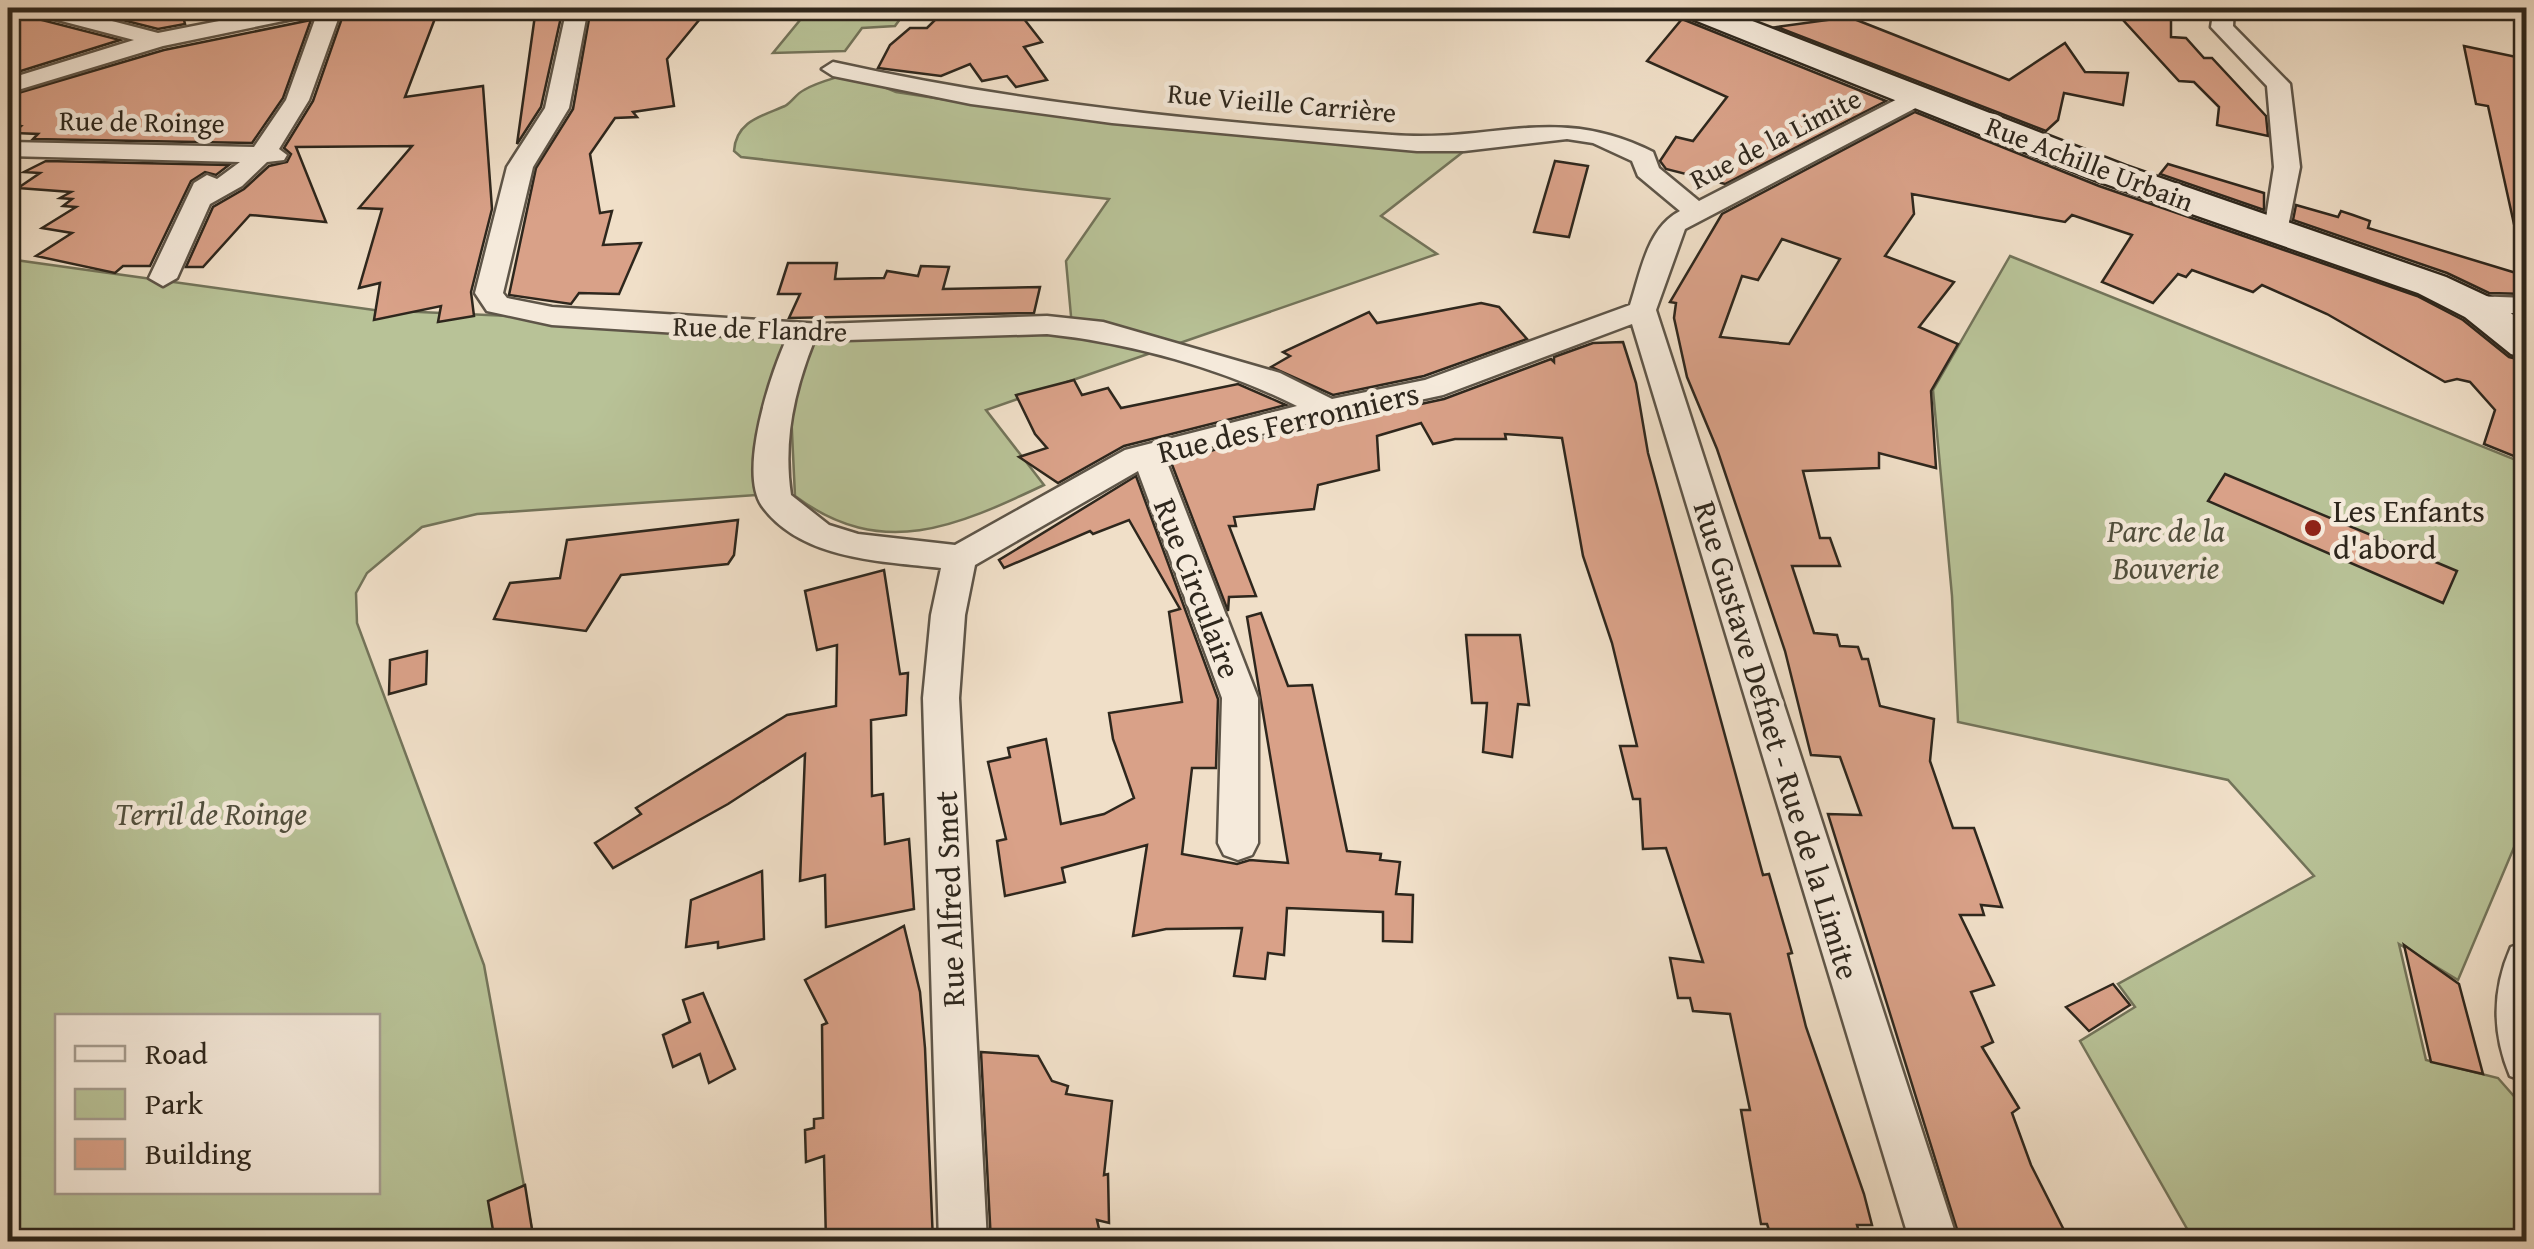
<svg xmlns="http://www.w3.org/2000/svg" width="2534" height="1249" font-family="'Gentium Book Plus',serif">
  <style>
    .green { fill: #b8c297; stroke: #73745a; stroke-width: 2.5; fill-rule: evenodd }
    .building { fill: #d9a188; stroke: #2e271d; stroke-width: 2.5; fill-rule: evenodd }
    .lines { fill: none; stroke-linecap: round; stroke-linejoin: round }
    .street-casing { stroke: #5e5548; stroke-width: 5 }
    .secondary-casing { stroke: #2e271d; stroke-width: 5 }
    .street { fill: #f5eadb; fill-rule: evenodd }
    .secondary { fill: #f5eadb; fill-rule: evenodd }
    .poi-dot { fill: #8f2418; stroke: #f5eadb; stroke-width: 4 }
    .labels { text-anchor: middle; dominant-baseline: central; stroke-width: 9; stroke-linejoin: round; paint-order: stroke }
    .far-street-label { font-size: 28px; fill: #2e271d; stroke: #f5eadb }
    .street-label { font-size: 32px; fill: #2e271d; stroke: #f5eadb }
    .poi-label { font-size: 32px; fill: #2e271d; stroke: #f5eadb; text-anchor: start }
    .park-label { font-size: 32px; font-style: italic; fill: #504e3c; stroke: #f5eadb }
  </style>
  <rect width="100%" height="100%" fill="#f0dfc8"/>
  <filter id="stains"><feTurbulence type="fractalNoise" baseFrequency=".002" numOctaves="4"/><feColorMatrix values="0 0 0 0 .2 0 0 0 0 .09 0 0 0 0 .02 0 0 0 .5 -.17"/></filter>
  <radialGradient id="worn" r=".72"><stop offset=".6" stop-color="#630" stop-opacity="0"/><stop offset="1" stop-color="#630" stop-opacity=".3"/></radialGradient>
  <g class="green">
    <path d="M810,8H908L895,26L862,28L845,51L773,53Z"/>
    <path d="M850,73L896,92L1013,110L1226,133L1468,148L1381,216L1437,254L986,410L1044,485C957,526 882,561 795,496L789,369L785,493L477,514L422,527L367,573L356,593L357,623L484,965L534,1241L8,1242V259L374,310L645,322L1072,327L1066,261L1109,199L741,157L734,151C736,121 762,116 785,106C792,102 796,94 804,90C817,82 836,78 850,73ZM58,1016H378V1192H58Z"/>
    <path d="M2010,256L2526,464V819L2458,980L2399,944L2426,1060L2498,1078L2526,1110V1241H2194L2080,1041L2135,1007L2118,984L2314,876L2228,780L1958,722L1952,596L1933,390Z"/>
  </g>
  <g class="building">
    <path d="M8,8H26L30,17L120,40L8,75Z"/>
    <path d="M75,8H181L185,24L158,29Z"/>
    <path d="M420,8H439L405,97L483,86L492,209L471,292L474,316L438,322L441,306L374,320L380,283L359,288L382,209L359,208L412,146L296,147L326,222L250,215L203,267H186L213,207L244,189L269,166L287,162L291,154L284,148L313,101L342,18Z"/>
    <path d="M536,8H563L541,107L517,144Z"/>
    <path d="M591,8H709L667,59L674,106L633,112L637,117L615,118L590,154L600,213L612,211L603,245L641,243L619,294L579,293L571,304L509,295L536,168L573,109Z"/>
    <path d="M947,8L996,16L1017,10L1042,42L1024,47L1047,80L1016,87L1007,76L982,81L970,64L941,76L878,68L890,45L910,28H927Z"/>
    <path d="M2112,8H2171V37L2186,38L2204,58H2212L2266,116L2268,136L2217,125L2219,107L2194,82L2179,81Z"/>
    <path d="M1849,17L2009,80L2065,43L2085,72L2128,73L2123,105L2064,93L2058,120L2046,131L1777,27Z"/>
    <path d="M1682,19L1886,101L1725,184L1666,169L1660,161L1676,137L1693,141L1727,97L1647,61Z"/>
    <path d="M311,20L283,98L252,143L33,139L38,134L13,133L21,126L8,124V96L164,50Z"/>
    <path d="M2464,46L2526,59V222L2514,224L2488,106L2476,104Z"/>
    <path d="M1915,112L2099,186L2417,296L2463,320L2509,357L2526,361V461L2484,444L2495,410L2470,382L2457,379L2445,382L2327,314L2262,285L2253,292L2192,270L2186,277L2178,274L2153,303L2102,282L2132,235L2072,215L2065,222L1912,194L1914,214L1885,256L1954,282L1919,327L1958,344L1931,391L1936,468L1879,453V468L1803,471L1820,538H1830L1840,566H1792L1814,633L1837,635L1840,646L1858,647L1862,659H1868L1880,706L1934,719L1930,761L1953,828H1974L2002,907L1981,905L1984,915H1960L1994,985L1971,992L1993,1042L1982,1047L2019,1108L2012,1113L2031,1165L2070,1242H1961L1828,814L1861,815L1840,757L1811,755L1785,651L1717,449L1687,377L1674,318L1676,303L1670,302L1722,214ZM1782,239L1840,259L1789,344L1720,337L1742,276L1758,280Z"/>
    <path d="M46,161L229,165L216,175L205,172L191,181L150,266H123L115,273L36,256L72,233L42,228L76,207L63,206L72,199L60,198L71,192L18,188L40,173L24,172Z"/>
    <path d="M1555,161L1588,166L1569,237L1534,232Z"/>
    <path d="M2168,164L2264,193V210L2160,174Z"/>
    <path d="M2296,205L2338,217L2341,211L2353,215L2370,221L2368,228L2526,276V294L2489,293L2447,273L2293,220Z"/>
    <path d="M788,263H837L835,279L884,278L887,271L918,276L921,266L949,267L943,289L1040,287L1034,313L789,318L800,294H778Z"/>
    <path d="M1481,303L1499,307L1527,339L1424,376L1333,395L1271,367L1290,356L1283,352L1369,312L1377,323Z"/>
    <path d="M1623,342L1636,383L1648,453L1763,875L1769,874L1792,953L1788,954L1806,1027L1864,1194L1872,1225H1857L1862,1242H1773L1767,1224H1761L1741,1110H1750L1730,1014L1693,1011L1690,998H1678L1670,958L1703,962L1666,848L1643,849L1640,799H1633L1620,746H1637L1612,643L1583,556L1562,438L1505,434L1506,439H1455L1433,444L1421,423L1377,436L1379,470L1318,485L1314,509L1234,517L1236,526H1229L1256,596L1229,597L1228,611L1171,462L1235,444L1444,399L1551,359L1554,362V357L1593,343Z"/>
    <path d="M1074,380L1082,395L1108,388L1121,408L1238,384L1286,405L1124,446L1058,483L1019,457L1047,448L1035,434L1016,395Z"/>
    <path d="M2225,474L2457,571L2443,603L2208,501Z"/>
    <path d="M1136,476L1218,699L1216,768H1192L1182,854L1237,864L1250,860L1288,863L1247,617L1261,613L1288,686L1312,685L1347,851L1381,854L1380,860L1400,862L1396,894L1413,895L1412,942L1383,941V912L1287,908L1284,955L1268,953L1265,979L1234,976L1242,928L1166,929L1133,936L1147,845L1062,868L1065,882L1005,896L997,841L1006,839L988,762L1010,757L1008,748L1046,739L1061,824L1104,814L1134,798L1113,739L1109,713L1182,702L1169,612L1180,609L1129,520L1093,534L1090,531L1004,568L999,560Z"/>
    <path d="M738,520L734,555L728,564L621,575L586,631L494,619L510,583L560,578L567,540Z"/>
    <path d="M884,570L900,674L908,673L906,715L871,720L872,796L883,794L885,844L909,839L914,909L826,927L825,875L800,881L805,754L728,804L613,868L595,843L641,814L636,808L787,715L836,706L837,645L817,650L805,591Z"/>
    <path d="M1466,635H1520L1529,705L1518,704L1512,757L1483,752L1487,703H1472Z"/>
    <path d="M427,651L426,684L389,694L390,660Z"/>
    <path d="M762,871L764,939L718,948V942L686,947L691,900Z"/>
    <path d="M904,926L920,992L925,1048L933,1242H826L824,1156L806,1162L805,1130L814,1128V1119L823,1118L822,1025L827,1023L805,980Z"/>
    <path d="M2404,945L2459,984L2483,1074L2431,1062Z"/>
    <path d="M2113,984L2130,1005L2089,1031L2066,1007Z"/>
    <path d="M703,993L735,1069L709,1083L700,1054L673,1067L663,1035L690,1022L683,1000Z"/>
    <path d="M981,1052L1038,1056L1052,1081L1068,1086L1066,1094L1112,1101L1104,1175L1108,1174L1109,1223L1097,1220L1102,1242H991Z"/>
    <path d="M525,1185L534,1242H495L488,1201Z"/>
  </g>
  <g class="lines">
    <g class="street-casing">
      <g id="street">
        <path d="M29,8H62L158,33L285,8H342L309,100L279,149L287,155L284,160L267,162L242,186L210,204L177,278L163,286L149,278L194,183L207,175L217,179L240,162L8,156V142L254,147L286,100L317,14L163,46L8,93V79L134,40L31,13Z"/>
        <path d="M567,8H588L569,108L533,167L503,293L507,298L552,307L822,324L1047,316L1103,322L1280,373L1332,399L1425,380L1630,305C1641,272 1647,228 1680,211L1638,176L1632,161L1593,143L1567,139L1464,151H1417L1112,123L971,104L833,76L822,69L833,62C1016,103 1204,122 1392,135C1493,143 1556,103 1653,152L1659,168L1699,201L1911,92H1927V102L1685,229L1656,310L1958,1242H1910L1632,324L1443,395L1234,440L1166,460L1258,698V843L1252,855L1238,860L1224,855L1218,843L1222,698L1138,471L975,565L965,615L959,698L987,1242H939L923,698L931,615L941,568C882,561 801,560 762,506C738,471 771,374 786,340L552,325L487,311L475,293L507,167L545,108ZM1047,334C1131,343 1221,368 1297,406L1125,450L955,545L858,534L829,525L791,495C783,441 794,391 814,341Z"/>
        <path d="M2214,8H2234L2233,26L2290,84L2300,167L2286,237H2268L2264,231L2274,167L2267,86L2211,27Z"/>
        <path d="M2508,8H2526V24L2518,23Z"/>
        <path d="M2473,296L2526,298V314L2463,310L2459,304L2463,298Z"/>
        <path d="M2526,942V1082L2510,1076C2492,1033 2492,990 2511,947Z"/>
      </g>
    </g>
    <g class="secondary-casing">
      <path id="secondary" d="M1678,8H1719L2126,166L2446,277L2493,299L2526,325V358L2511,354L2465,317L2418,293L2100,182L1682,15Z"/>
    </g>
    <use href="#street" class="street"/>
    <use href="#secondary" class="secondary"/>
  </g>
  <circle class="poi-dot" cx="2313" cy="528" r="10"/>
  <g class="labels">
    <g class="far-street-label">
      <text transform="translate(1282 102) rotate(5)">Rue Vieille Carrière</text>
      <text transform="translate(142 121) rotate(1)">Rue de Roinge</text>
      <text transform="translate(1775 138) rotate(-27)">Rue de la Limite</text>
      <text transform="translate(2090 163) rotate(21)">Rue Achille Urbain</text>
      <text transform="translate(760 328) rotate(2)">Rue de Flandre</text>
    </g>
    <g class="street-label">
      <text transform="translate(1288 422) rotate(-13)">Rue des Ferronniers</text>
      <text transform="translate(1198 588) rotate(69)">Rue Circulaire</text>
      <text transform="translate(1777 740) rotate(73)">Rue Gustave Defnet - Rue de la Limite</text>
      <text transform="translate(949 899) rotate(-92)">Rue Alfred Smet</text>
    </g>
    <g class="poi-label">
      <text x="2333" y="510">Les Enfants<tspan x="2333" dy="37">d'abord</tspan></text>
    </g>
    <g class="park-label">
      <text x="2166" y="530">Parc de la<tspan x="2166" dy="37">Bouverie</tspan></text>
      <text x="211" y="813">Terril de Roinge</text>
    </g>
  </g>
  <rect width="2534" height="1249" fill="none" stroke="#f0dfc8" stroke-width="40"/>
  <rect x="10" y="10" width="2514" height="1229" fill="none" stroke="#2e271d" stroke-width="5"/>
  <rect x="20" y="20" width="2494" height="1209" fill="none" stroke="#2e271d" stroke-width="2.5"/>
  <rect x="55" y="1014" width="325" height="180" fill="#f5eadb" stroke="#a59c8f" stroke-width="2.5"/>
  <rect x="75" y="1046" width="50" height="15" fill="#f5eadb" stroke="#a59c8f" stroke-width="2.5"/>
  <text x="145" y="1064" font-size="30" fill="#2e271d">Road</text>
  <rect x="75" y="1089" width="50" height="30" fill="#b8c297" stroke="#a59c8f" stroke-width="2.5"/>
  <text x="145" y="1114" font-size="30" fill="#2e271d">Park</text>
  <rect x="75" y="1139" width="50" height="30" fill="#d9a188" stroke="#a59c8f" stroke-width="2.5"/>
  <text x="145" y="1164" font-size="30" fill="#2e271d">Building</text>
  <rect width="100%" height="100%" filter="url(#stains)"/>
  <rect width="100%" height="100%" fill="url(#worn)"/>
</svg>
